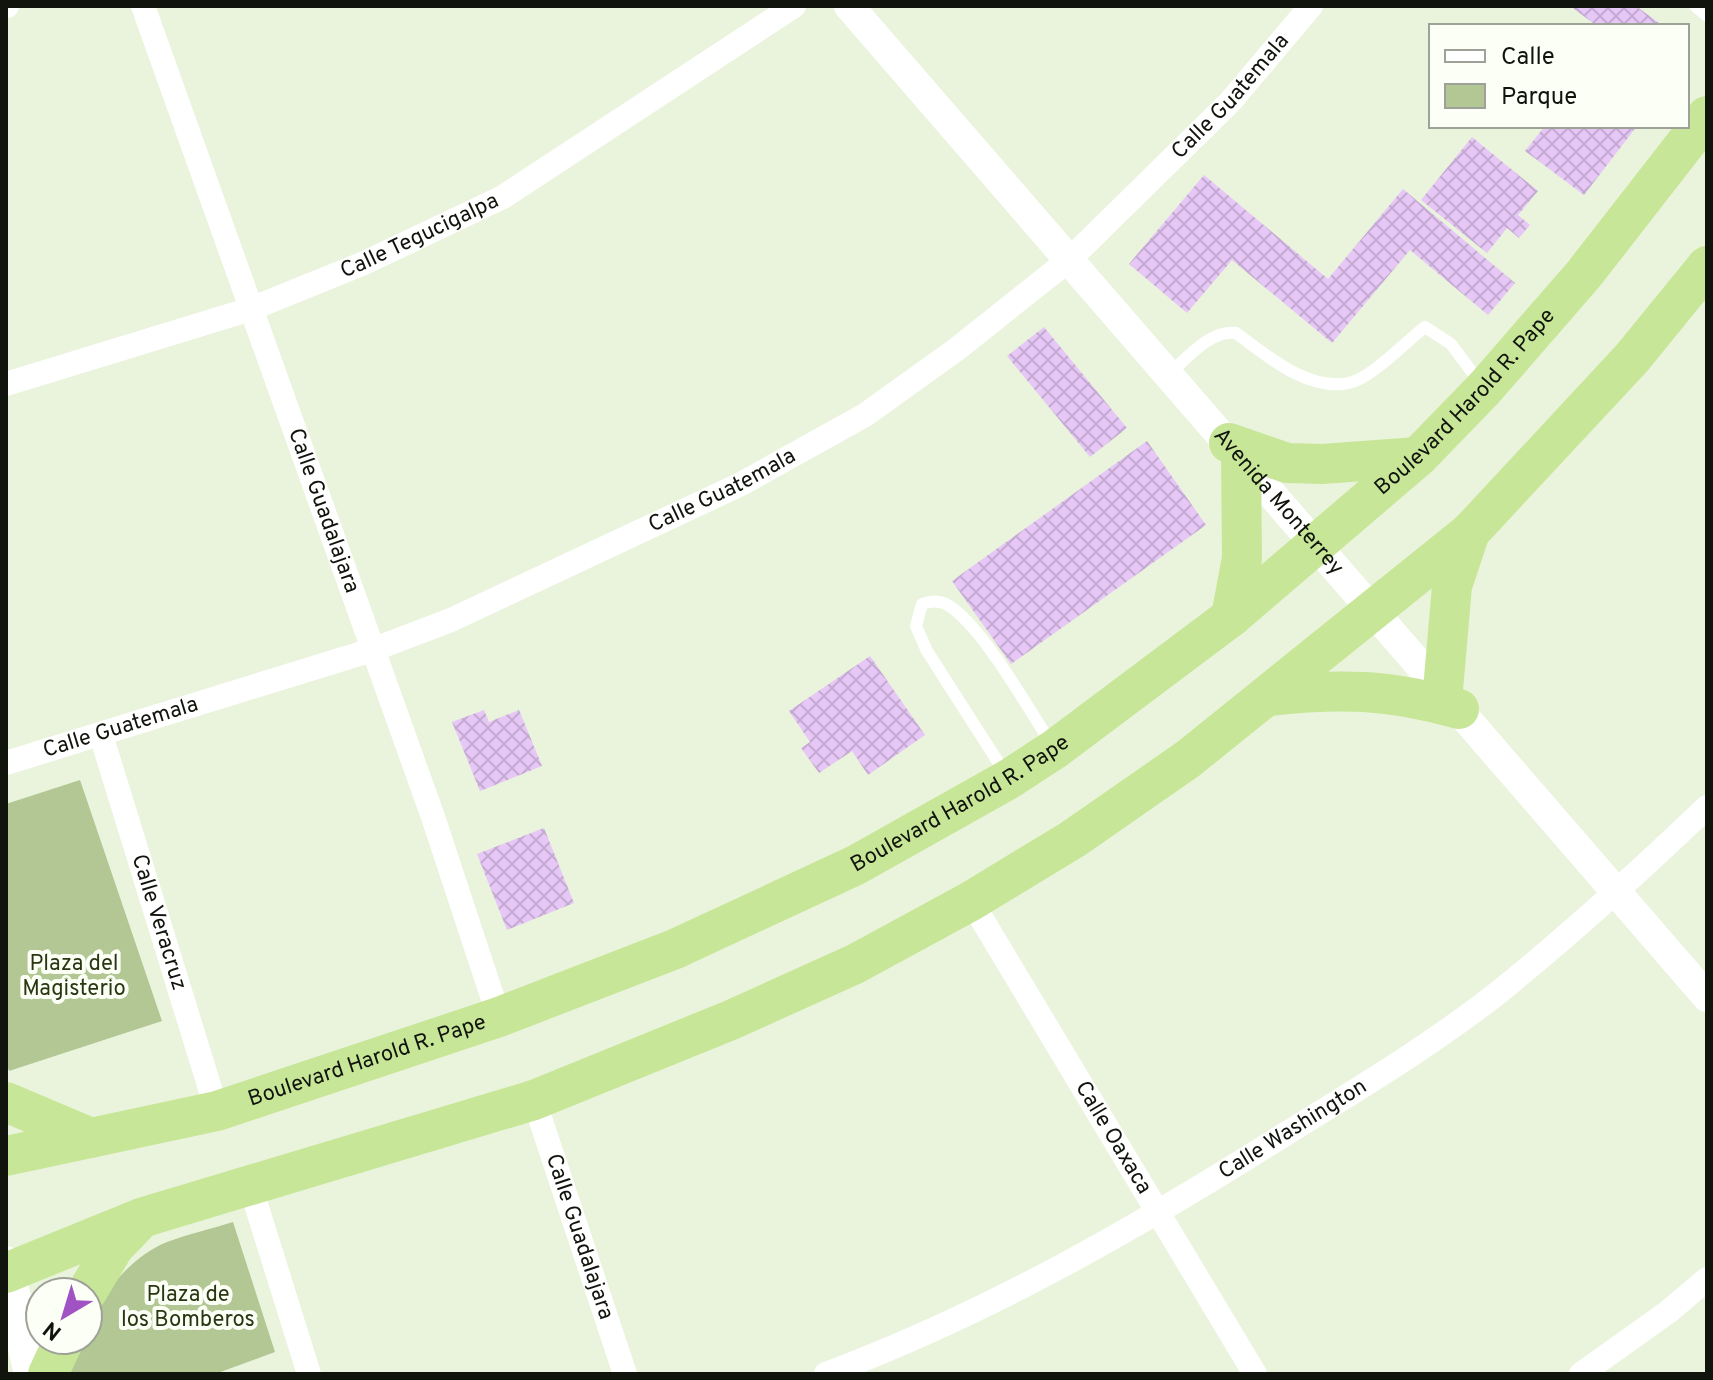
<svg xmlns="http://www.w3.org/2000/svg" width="1713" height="1380" font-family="Overpass,sans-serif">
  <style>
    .green { fill: #b2c793 }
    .building { fill: url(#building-cross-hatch) }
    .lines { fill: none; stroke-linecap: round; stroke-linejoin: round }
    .service { stroke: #fff; stroke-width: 12 }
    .minor { stroke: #fff; stroke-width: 24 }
    .tertiary { stroke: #fff; stroke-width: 30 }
    .secondary { stroke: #fff; stroke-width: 34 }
    .trunk { stroke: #c8e698; stroke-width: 40 }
    .labels { text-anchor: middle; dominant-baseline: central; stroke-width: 8; stroke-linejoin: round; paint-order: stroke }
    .street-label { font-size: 22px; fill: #10140c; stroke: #fbfff5 }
    .park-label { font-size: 22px; fill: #293611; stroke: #fbfff5 }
  </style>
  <defs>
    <pattern id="building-cross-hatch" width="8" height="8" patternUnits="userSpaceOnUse" patternTransform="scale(2)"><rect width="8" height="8" fill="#e6c7f6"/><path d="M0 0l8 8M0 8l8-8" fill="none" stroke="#c4aad2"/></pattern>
  </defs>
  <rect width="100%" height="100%" fill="#eaf4dd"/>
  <g class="green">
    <path d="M80,780L162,1021L9,1071L6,1062V804Z"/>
    <path d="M233,1222L275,1352L215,1374H69L81,1340H88C88,1303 133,1255 167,1242C188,1234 211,1229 233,1222Z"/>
  </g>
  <g class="building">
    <path d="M1570,6H1636L1663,26H1597Z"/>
    <path d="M1545,126H1637L1584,195L1525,151Z"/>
    <path d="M1472,137L1538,191L1518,215L1530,225L1519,238L1507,228L1487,253L1421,200Z"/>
    <path d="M1204,175L1328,279L1403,189L1515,283L1488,315L1410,250L1332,343L1232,260L1187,313L1129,264Z"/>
    <path d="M1044,327L1127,428L1090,457L1007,356Z"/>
    <path d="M1147,441L1206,525L1011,664L952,581Z"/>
    <path d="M870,656L925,735L868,775L852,751L819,773L801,748L810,742L789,711Z"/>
    <path d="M484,710L489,722L519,710L542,766L480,791L452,722Z"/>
    <path d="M544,828L574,903L507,930L477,854Z"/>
  </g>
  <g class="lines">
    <g class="service">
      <path d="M1695,6L1707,16"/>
      <path d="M1169,374C1187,358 1211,329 1236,333C1266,355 1308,392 1349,383C1372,378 1405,342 1425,327L1451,344L1480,383"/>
      <path d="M1007,776L927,651L916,626L922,604C930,601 937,600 946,604C981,623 1029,710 1052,745"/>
    </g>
    <g class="minor">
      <path d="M6,6H7"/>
      <path id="s1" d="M143,6L433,817L499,1017"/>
      <path id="s2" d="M6,384L251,309L362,264L503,197L794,6"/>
      <path id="s3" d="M101,735L217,1111"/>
      <path id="s4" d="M6,763L372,650L451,620L741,484L865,415L957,349L1070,259L1230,102L1311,6"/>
      <path id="s5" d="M971,901L1255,1374"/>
      <path id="s6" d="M534,1100L625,1374"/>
      <path d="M250,1185L309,1374"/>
      <path id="s7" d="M826,1374C989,1313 1140,1226 1287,1133C1358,1089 1433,1044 1499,992C1571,934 1640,871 1707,807"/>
      <path d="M1581,1374L1668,1312L1707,1279"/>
    </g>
    <path class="tertiary" id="s8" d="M849,6L1707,997"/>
    <path class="secondary" d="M6,1263L31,1374"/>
    <g class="trunk">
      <path d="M1229,443L1287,463L1322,464L1418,457"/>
      <path d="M1231,617L1242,558L1241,457"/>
      <path d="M1443,690L1452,586L1470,532"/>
      <path d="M1268,696C1341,688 1388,689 1459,709"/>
      <path d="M6,1102L91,1138"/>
      <path id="s9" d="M6,1156L217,1111L499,1017L675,949L856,865L1009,779L1055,749L1231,617L1418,457L1484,389L1584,274L1707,116"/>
      <path d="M6,1273L141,1218L534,1100L731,1020L855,964L971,901L1073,839L1188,759L1470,532L1632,358L1707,266"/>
      <path d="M87,1292L114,1247L139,1221"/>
      <path d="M48,1374L64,1340"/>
    </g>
  </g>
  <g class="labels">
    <g class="street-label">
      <text stroke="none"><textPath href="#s4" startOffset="1416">Calle Guatemala</textPath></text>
      <text stroke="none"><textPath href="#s2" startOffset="440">Calle Tegucigalpa</textPath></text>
      <text stroke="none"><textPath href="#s9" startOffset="1670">Boulevard Harold R. Pape</textPath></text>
      <text stroke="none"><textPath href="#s4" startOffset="768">Calle Guatemala</textPath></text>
      <text stroke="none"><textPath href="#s8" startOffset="656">Avenida Monterrey</textPath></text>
      <text stroke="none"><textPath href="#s1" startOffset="536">Calle Guadalajara</textPath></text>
      <text stroke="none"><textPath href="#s4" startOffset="120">Calle Guatemala</textPath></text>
      <text stroke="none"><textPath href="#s9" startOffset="1022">Boulevard Harold R. Pape</textPath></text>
      <text stroke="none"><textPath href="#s3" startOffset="196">Calle Veracruz</textPath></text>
      <text stroke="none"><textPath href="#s9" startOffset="374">Boulevard Harold R. Pape</textPath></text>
      <text stroke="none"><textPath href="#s7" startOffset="528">Calle Washington</textPath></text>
      <text stroke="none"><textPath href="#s5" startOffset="276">Calle Oaxaca</textPath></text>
      <text stroke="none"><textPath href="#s6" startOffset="144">Calle Guadalajara</textPath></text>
    </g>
    <g class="park-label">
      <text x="74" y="964">Plaza del<tspan x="74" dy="25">Magisterio</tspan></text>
      <text x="188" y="1295">Plaza de<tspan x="188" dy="25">los Bomberos</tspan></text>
    </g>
  </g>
  <rect width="1713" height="1380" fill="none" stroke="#10140c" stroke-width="16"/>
  <rect x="1429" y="24" width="260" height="104" fill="#fbfff5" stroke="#9da198" stroke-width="2"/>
  <rect x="1445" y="50" width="40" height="12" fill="#ffffff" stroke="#9da198" stroke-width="2"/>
  <text x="1501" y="64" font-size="24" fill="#10140c">Calle</text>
  <rect x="1445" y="84" width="40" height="24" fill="#b2c793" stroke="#9da198" stroke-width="2"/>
  <text x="1501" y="104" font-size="24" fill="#10140c">Parque</text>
  <g transform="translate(64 1316) rotate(218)"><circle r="38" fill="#fbfff5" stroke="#9da198" stroke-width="2"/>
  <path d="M0-6L14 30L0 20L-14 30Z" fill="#a153c4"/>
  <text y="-12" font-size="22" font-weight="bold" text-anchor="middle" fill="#10140c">N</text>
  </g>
</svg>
